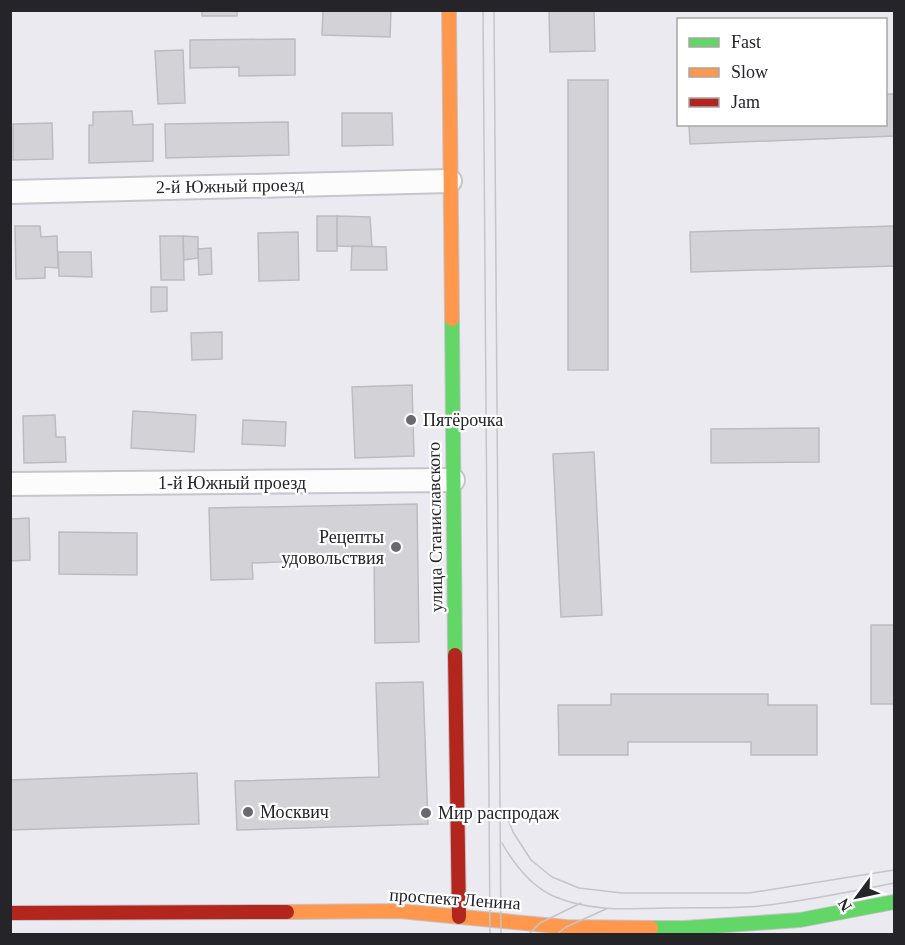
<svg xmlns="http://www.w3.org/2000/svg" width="905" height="945" font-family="Georgia,serif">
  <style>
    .building { fill: #d3d2d7; stroke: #bcbcc0; stroke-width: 1.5 }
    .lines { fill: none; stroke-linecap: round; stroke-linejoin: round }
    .street-casing { stroke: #c5c5ca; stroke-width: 26 }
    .fast-casing { stroke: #c5c5ca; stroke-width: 16 }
    .slow-casing { stroke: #c5c5ca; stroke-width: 16 }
    .jam-casing { stroke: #c5c5ca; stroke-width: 16 }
    .street { stroke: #fcfcfd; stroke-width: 22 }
    .fast { stroke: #63d668; stroke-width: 14 }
    .slow { stroke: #ff974d; stroke-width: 14 }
    .jam { stroke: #b3261e; stroke-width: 14 }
    .tram { stroke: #c5c5c6; stroke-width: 1.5 }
    .poi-dot { fill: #69696f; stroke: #fff; stroke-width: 2 }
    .labels { text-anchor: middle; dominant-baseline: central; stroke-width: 4.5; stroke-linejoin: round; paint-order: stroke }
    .street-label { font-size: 18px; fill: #242429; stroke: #fff }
    .poi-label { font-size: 18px; fill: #242429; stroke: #fff; text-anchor: start }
  </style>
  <rect width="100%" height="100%" fill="#eaeaf0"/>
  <g class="building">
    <rect x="202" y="10" width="35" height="6"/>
    <path d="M323,10H391L390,37L322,35Z"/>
    <path d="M549,10H594L595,51L550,52Z"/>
    <path d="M295,39V75L239,76V67L190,68V40Z"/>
    <path d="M183,50L185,103L158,104L155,51Z"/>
    <rect x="568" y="80" width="40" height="290"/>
    <path d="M886,94H894V136L690,144L689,124H886Z"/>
    <path d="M132,111L133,125L153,124V161L89,163V125H93V112Z"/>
    <path d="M342,113H392L393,145L342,146Z"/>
    <path d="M288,122L289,155L166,158L165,124Z"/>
    <path d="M52,123L53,159L13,160V124Z"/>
    <rect x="317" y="216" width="20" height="35"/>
    <path d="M337,216L370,217L372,247L337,246Z"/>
    <path d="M15,226H40L41,237L57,236L58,268L45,267V278L16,279Z"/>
    <path d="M894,226V266L691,272L690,232Z"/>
    <path d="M298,232L299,280L259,281L258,233Z"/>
    <path d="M160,236H183L184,280H161Z"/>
    <path d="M183,236L198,237V258L184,260Z"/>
    <path d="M352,246L386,247L387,270H351Z"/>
    <path d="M211,248L212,274L199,275L198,249Z"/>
    <path d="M58,252H91L92,277L59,276Z"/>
    <path d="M151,287H167V311L151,312Z"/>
    <path d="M222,332V359L192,360L191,333Z"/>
    <path d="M412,385L414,456L355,458L352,387Z"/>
    <path d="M133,411L196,415L194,452L131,448Z"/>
    <path d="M55,415L56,437H65L66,462L24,463L23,416Z"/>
    <path d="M243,420L286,422L285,446L242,444Z"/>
    <path d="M819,428V462L711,463V429Z"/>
    <path d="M594,452L602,615L561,617L553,454Z"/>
    <path d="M417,504L419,642L375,643L374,558L252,563L253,579L211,580L209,508Z"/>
    <path d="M29,518L30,560L10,561V519Z"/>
    <path d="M59,532L137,533V575L59,574Z"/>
    <rect x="871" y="625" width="23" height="79"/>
    <path d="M423,682L428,824L237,830L235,781L379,777L376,683Z"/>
    <path d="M611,694H768V705H817V755H751V742H628V755H559L558,705H611Z"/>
    <path d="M197,773L199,824L10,830V780Z"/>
  </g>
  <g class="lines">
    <g class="street-casing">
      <g id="street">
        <path d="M10,192L450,181"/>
        <path d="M10,484L453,480"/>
      </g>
    </g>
    <g class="fast-casing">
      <g id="fast">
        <path d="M452,319L455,655"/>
        <path d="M651,928H685L800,920L894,902"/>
      </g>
    </g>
    <g class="slow-casing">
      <g id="slow">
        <path d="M449,10L452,319"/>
        <path d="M287,912L399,911L566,927L651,928"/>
      </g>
    </g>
    <g class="jam-casing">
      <g id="jam">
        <path d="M455,655L459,917"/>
        <path d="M10,913L287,912"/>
      </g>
    </g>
    <use href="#street" class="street"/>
    <use href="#fast" class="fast"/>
    <use href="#slow" class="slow"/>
    <use href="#jam" class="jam"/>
    <g class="tram">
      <path d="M483,10L490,934"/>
      <path d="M494,10L501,934"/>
      <path d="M504,809L513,832L531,860L552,877L579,888L622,893H749L894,870"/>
      <path d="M502,843C514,864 529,884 551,895C587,912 630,909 668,908C698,907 730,909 760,906C805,901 850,892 894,883"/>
      <path d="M529,934L540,923L581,903"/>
      <path d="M557,934L566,927L606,909"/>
    </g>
  </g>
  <g class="poi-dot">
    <circle cx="411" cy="420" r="6"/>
    <circle cx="396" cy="547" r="6"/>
    <circle cx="248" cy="812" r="6"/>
    <circle cx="426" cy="813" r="6"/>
  </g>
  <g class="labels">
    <g class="street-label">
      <text transform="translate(230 186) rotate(-1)">2-й Южный проезд</text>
      <text x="232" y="483">1-й Южный проезд</text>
      <text transform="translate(435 527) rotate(-91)">улица Станиславского</text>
      <text transform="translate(455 899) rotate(4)">проспект Ленина</text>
    </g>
    <g class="poi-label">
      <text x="423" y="420">Пятёрочка</text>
      <text x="384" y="537" text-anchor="end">Рецепты<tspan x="384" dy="21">удовольствия</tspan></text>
      <text x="260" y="812">Москвич</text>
      <text x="438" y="813">Мир распродаж</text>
    </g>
  </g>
  <rect width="905" height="945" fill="none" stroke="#242429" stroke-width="24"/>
  <rect x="677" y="18" width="210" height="108" fill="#ffffff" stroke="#a7a7a9" stroke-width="1.5"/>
  <rect x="689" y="38" width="30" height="9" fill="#63d668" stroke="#a7a7a9" stroke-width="1.5"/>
  <text x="731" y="48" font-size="18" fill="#242429">Fast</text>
  <rect x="689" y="68" width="30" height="9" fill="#ff974d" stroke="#a7a7a9" stroke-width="1.5"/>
  <text x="731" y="78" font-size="18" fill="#242429">Slow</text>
  <rect x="689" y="98" width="30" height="9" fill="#b3261e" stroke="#a7a7a9" stroke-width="1.5"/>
  <text x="731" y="108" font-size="18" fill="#242429">Jam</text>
  <g transform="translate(857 897) rotate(237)" stroke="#ffffff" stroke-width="4.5" paint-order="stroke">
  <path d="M0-4.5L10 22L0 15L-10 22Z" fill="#242429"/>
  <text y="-9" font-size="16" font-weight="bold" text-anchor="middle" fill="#242429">N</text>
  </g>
</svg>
